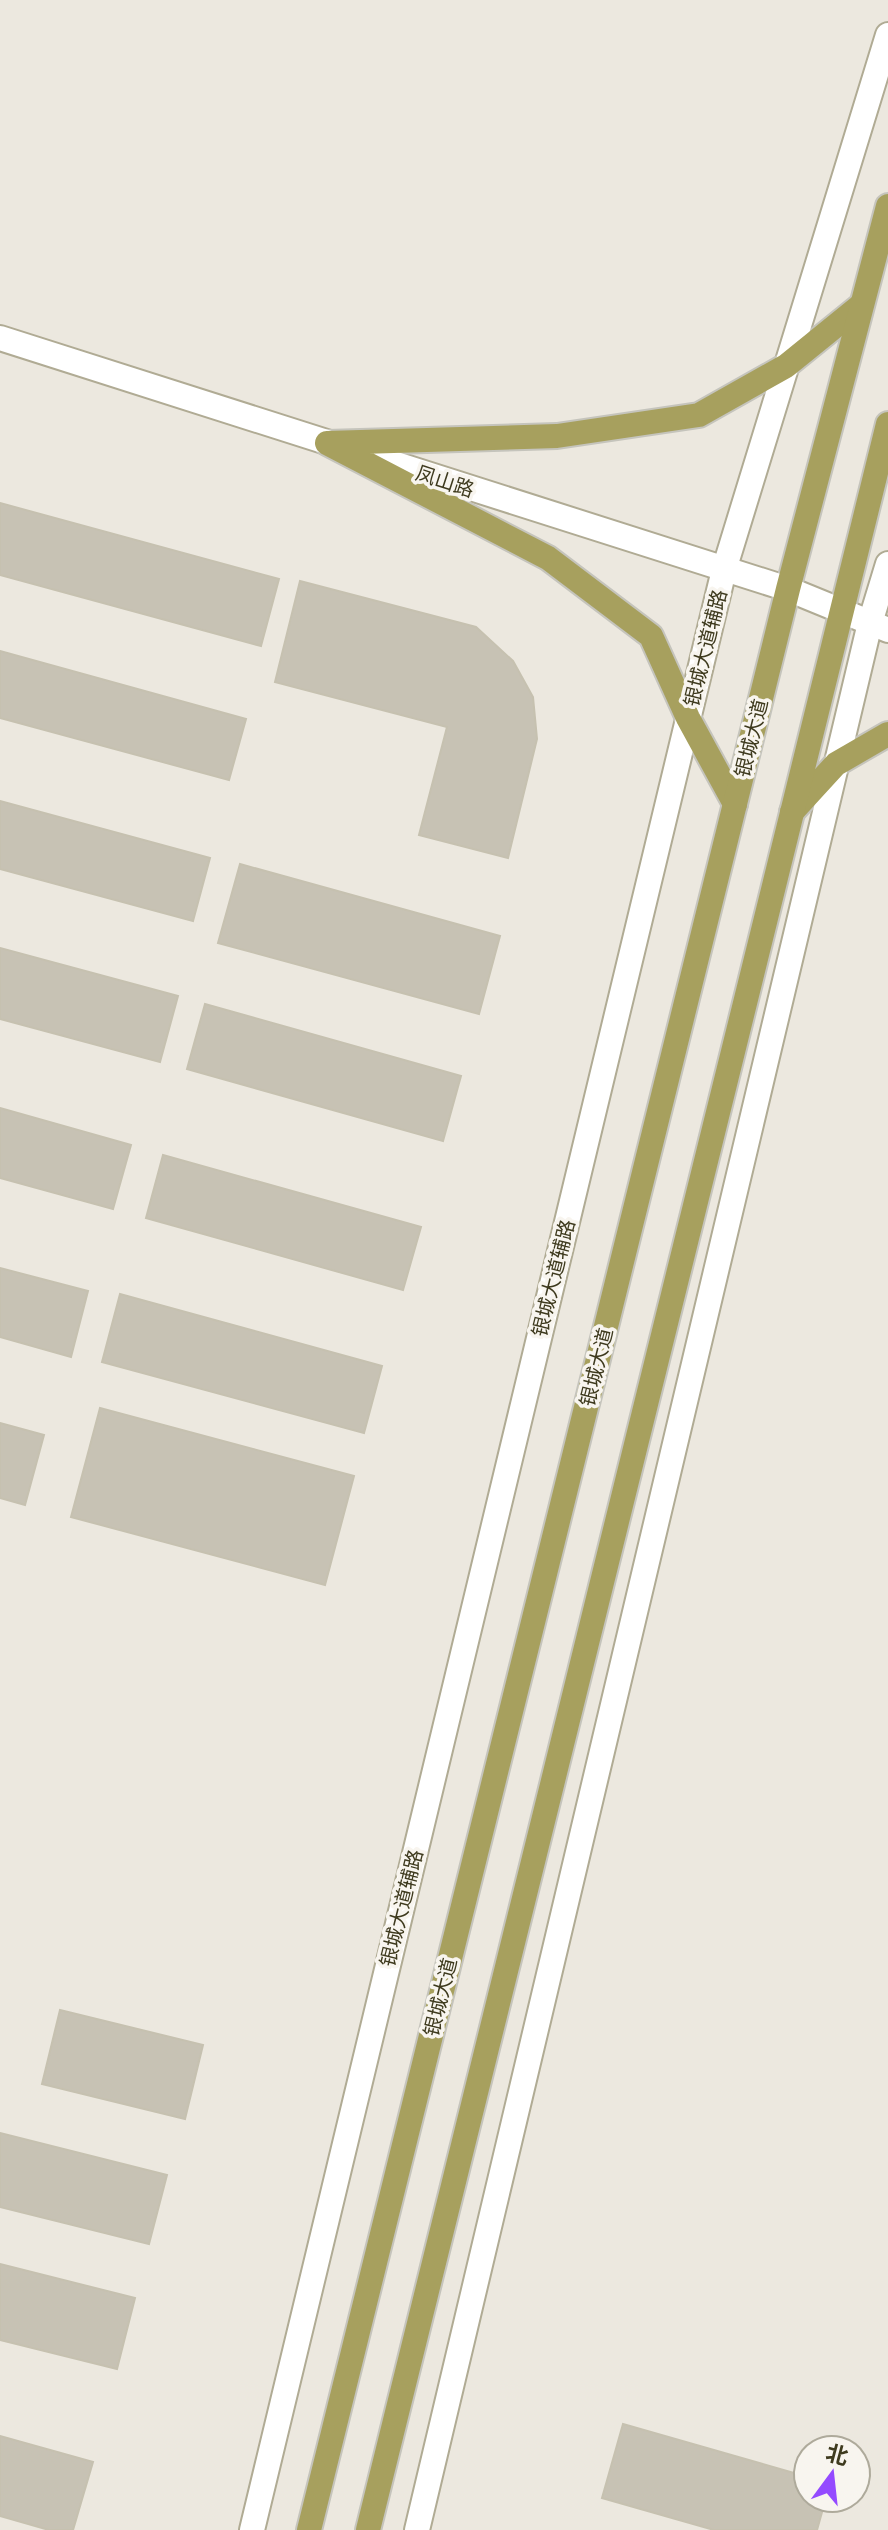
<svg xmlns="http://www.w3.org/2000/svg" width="888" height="2530" font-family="'Noto Sans','Noto Sans SC',sans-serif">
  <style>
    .building { fill: #c7c2b4; stroke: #c6c1b0; stroke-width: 2 }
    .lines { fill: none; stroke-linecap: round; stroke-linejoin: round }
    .secondary-casing { stroke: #b0ab94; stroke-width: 28 }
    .primary-casing { stroke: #c5c4bc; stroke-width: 28 }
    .secondary { stroke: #fff; stroke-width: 24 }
    .primary { stroke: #a7a05e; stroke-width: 24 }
    .labels { text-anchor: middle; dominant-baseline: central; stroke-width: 7; stroke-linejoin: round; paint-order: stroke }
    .street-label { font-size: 20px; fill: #3e3a1e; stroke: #f8f5ef }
  </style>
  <rect width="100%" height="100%" fill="#ece8df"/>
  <g class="building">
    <path d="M0,503L279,579L261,646L0,575Z"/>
    <path d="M300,581L476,627L513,661L533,697L537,739L508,858L419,835L447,727L275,682Z"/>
    <path d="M0,651L246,719L229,780L0,718Z"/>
    <path d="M0,801L210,858L193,921L0,869Z"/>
    <path d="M240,864L500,936L479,1014L218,943Z"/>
    <path d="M0,948L178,996L160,1062L0,1019Z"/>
    <path d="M205,1004L461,1076L443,1141L187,1069Z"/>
    <path d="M0,1108L131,1145L113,1209L0,1178Z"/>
    <path d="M163,1155L421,1227L403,1290L146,1218Z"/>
    <path d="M0,1268L88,1291L71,1357L0,1337Z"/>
    <path d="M120,1294L382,1366L364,1433L102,1362Z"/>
    <path d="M100,1408L354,1476L325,1585L71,1517Z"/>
    <path d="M0,1423L44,1435L25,1505L0,1498Z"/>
    <path d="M60,2010L203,2045L185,2119L42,2084Z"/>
    <path d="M0,2133L167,2175L149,2244L0,2207Z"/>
    <path d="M0,2264L135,2298L117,2369L0,2340Z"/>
    <path d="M623,2424L808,2477V2498H826L817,2530H714L602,2498Z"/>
    <path d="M0,2436L93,2462L73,2530H49L0,2516Z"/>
  </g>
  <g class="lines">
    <g class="secondary-casing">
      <g id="secondary">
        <path d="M0,338L788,589L888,630"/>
        <path d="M252,2530L724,570L888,35"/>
        <path d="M417,2530L870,623L888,564"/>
      </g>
    </g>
    <g class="primary-casing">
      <g id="primary">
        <path d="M735,804L688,718L651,636L548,558L327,443L557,436L699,415L786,366L860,306"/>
        <path d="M792,812L836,764L888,734"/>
        <path d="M309,2530L788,589L888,206"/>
        <path d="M368,2530L888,424"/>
      </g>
    </g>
    <use href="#secondary" class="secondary"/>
    <use href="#primary" class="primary"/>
  </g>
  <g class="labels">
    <g class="street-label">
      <text transform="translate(445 481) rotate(18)">凤山路</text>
      <text transform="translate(705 648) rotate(-76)">银城大道辅路</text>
      <text transform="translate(751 738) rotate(-76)">银城大道</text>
      <text transform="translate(553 1278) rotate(-76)">银城大道辅路</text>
      <text transform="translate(596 1367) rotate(-76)">银城大道</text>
      <text transform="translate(401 1908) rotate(-76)">银城大道辅路</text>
      <text transform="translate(440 1997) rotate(-76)">银城大道</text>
    </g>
  </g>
  <g transform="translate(832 2474) rotate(15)"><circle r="38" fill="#f8f5ef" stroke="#aeaa9b" stroke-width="2"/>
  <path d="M0-6L14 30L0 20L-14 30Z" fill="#944aff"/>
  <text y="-12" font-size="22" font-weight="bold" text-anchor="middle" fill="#3e3a1e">北</text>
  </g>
</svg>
